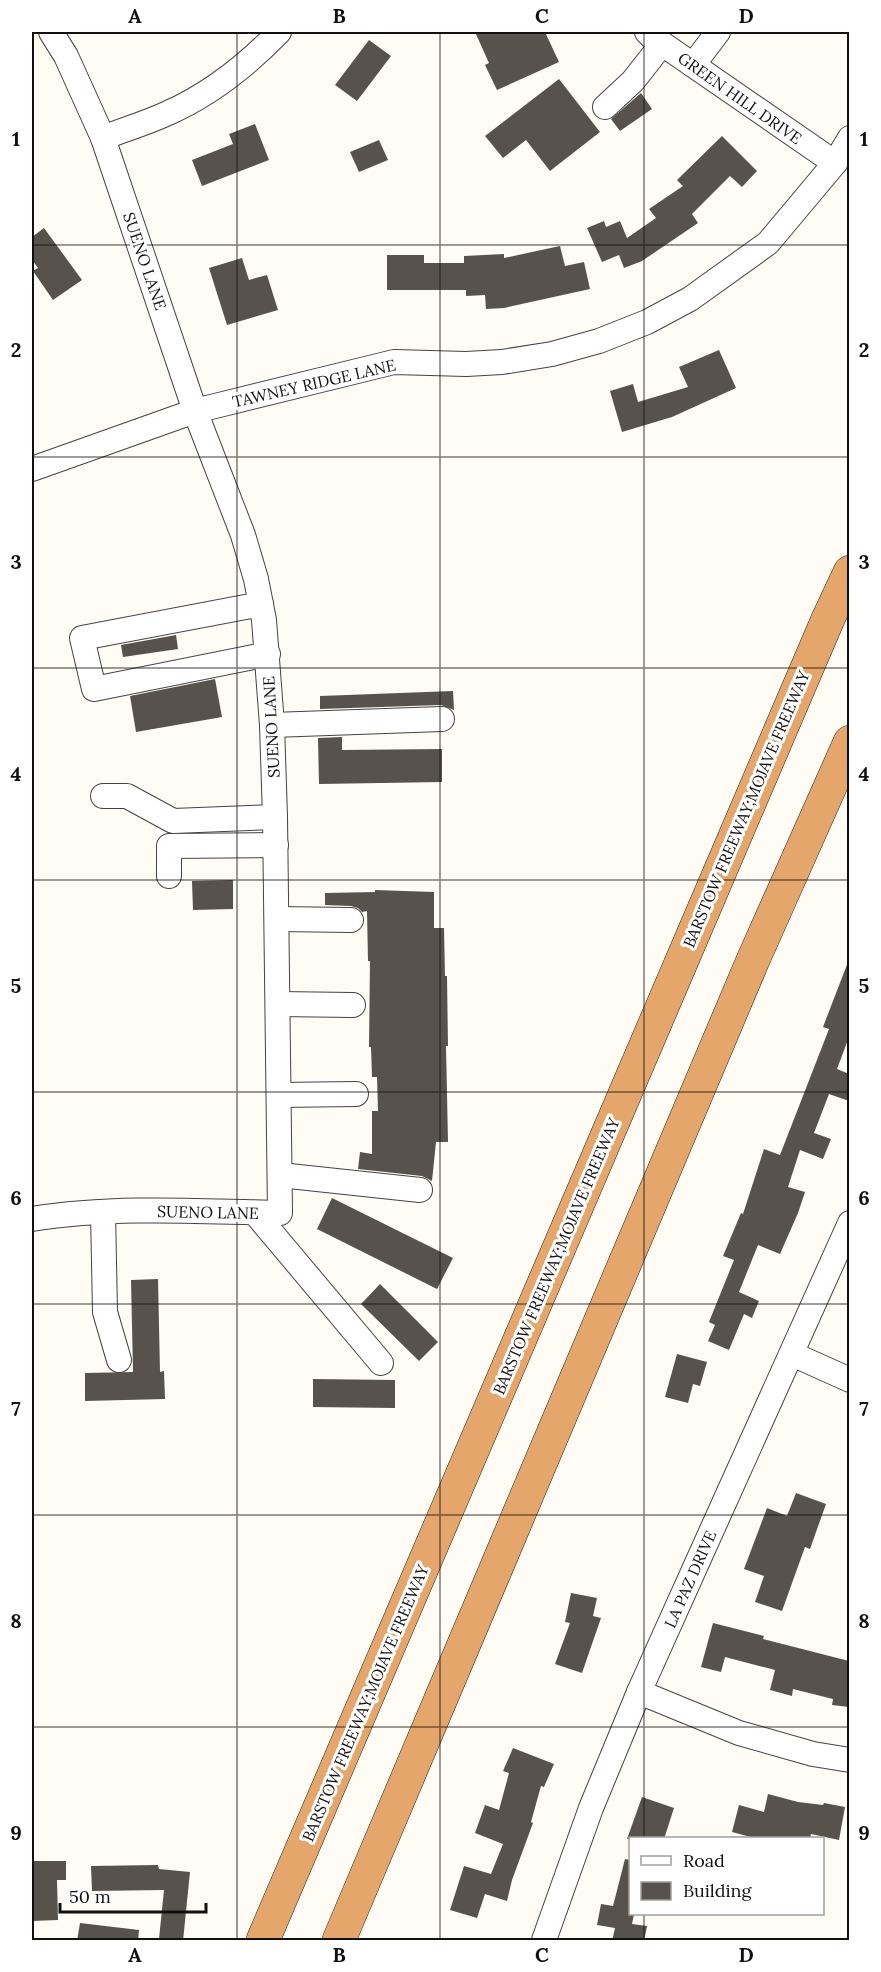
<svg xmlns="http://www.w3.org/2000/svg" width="881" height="1972" font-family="Lora,serif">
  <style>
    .building { fill: #58524d }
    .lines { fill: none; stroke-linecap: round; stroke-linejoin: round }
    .minor-casing { stroke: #434343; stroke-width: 26 }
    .highway-casing { stroke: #212121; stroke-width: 34 }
    .minor { stroke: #fff; stroke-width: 24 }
    .highway { stroke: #e5a66b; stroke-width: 33 }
    .grid { fill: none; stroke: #101010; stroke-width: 1.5; stroke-opacity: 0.55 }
    .labels { text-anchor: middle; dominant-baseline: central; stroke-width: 6; stroke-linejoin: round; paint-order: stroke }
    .street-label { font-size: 16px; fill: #101010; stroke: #fff }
    .neatline { fill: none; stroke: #101010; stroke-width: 2 }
    .grid-label { font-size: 20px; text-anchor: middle; font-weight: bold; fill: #101010 }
  </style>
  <rect width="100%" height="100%" fill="#fefcf4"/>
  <g class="building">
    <path d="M475,32H545L559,62L497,90L485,65L489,63Z"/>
    <path d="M369,40L391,56L357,101L335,85Z"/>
    <path d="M559,79L600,132L550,171L526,140L503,158L485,136Z"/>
    <path d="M641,93L652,109L620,131L611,119Z"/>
    <path d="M255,124L269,160L202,186L192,160L233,144L229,134Z"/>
    <path d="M722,136L757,171L742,187L730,176L692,214L698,223L642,261L624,268L619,255L602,262L587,228L604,221L606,227L620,221L627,238L656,218L649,209L683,186L677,180Z"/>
    <path d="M379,140L388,160L359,172L350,152Z"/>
    <path d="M44,228L82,280L53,300L33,271L38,268L32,260V237Z"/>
    <path d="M560,246L565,266L584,262L590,289L504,308L486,309L485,295L466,296V290H387V255H424V263H464V256L504,254V258Z"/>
    <path d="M242,258L249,280L267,275L278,310L227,325L209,268Z"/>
    <path d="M719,350L736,388L672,417L622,432L610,391L633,384L638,402L688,387L679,367Z"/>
    <path d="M176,635L178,649L123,657L121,645Z"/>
    <path d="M215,679L222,717L136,732L130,696Z"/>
    <path d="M453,691L454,710L441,705L320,709V696Z"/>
    <path d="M342,737V750L442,749V782L319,784L318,738Z"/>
    <path d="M233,880V909L193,910L192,881Z"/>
    <path d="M375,890L434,892V928H444L445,976H447L448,1046H446L448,1142H436L432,1181L422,1176L358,1169L360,1152L372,1154V1111H378L377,1077H372L371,1047H369L370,961H368L367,911L362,912L358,908L351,906L325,905V893L375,892Z"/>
    <path d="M848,962L849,1037L837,1069L849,1074V1101L829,1094L814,1133L831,1139L823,1159L800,1150L788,1187L805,1192L798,1213L780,1254L758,1245L739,1292L759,1301L752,1318L744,1314L729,1350L708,1341L715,1325L709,1322L734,1260L723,1256L741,1213L743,1214L764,1149L780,1155L829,1029L823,1027Z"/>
    <path d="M332,1198L453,1258L437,1289L317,1229Z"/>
    <path d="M158,1279L160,1372L164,1371L165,1399L85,1401V1373L133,1372L131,1280Z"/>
    <path d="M380,1284L438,1342L419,1361L361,1304Z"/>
    <path d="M677,1354L707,1362L700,1386L693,1384L688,1403L665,1397Z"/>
    <path d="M313,1379L395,1380V1408L313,1407Z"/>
    <path d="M796,1493L826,1504L810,1549L805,1547L782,1611L755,1602L764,1576L744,1569L767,1508L787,1516Z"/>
    <path d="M571,1593L597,1598L593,1616L601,1618L582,1673L555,1664L570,1623L565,1622Z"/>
    <path d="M713,1623L764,1636L763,1639L849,1661V1707L832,1705L833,1699L793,1689L792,1696L770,1690L775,1670L725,1657L721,1672L701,1667Z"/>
    <path d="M513,1748L554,1764L544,1787L541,1786L531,1822L533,1823L512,1880L507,1901L485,1894L477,1918L450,1910L464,1866L491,1874L503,1844L475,1833L485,1805L499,1810L509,1773L503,1771Z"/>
    <path d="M768,1794L798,1802L823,1805L824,1803L845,1807L839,1840L811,1834L810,1839H758L732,1832L739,1805L764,1812Z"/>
    <path d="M642,1797L674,1808L664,1839H627Z"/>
    <path d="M625,1859L630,1860V1914H634L632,1924L647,1926L644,1941H612L615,1928L597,1925L601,1904L613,1906Z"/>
    <path d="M32,1861H66V1880H57L58,1920L32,1921Z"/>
    <path d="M158,1865L159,1869L190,1872L183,1941L159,1939L164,1890L92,1891L91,1866Z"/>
    <path d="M80,1923L139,1930L138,1941H77Z"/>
  </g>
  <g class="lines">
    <g class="minor-casing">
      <g id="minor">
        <path d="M647,32L651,36L835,163"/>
        <path d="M693,65L718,32"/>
        <path d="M605,107L633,81L662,44"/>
        <path d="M103,138C125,129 147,123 168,113C211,94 247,65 279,32"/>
        <path d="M32,469L195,411L394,362L466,364L502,362L552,354L599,341L647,322L690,299L768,243L835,163L850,138"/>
        <path d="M261,604L82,638L94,689L268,654"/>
        <path d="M272,725L442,719"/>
        <path d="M103,796H127L173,821L275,817"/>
        <path d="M169,876V846L276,845"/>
        <path d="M277,919L351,920"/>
        <path d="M278,1004L353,1005"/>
        <path d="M279,1095L356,1094"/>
        <path d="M280,1175L420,1190"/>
        <path d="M103,1212L105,1312L119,1360"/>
        <path d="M255,1213L381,1363"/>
        <path d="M32,1219C113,1206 197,1211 280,1213L275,817L272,725L264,620L256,579L243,535L195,411L103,138L66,56L51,32"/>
        <path d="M792,1354L850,1380"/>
        <path d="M639,1692L739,1733L813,1754L850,1760"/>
        <path d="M544,1940L591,1808L639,1692L850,1223"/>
      </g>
    </g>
    <g class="highway-casing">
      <g id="highway">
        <path d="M263,1940L828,619L850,572"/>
        <path d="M339,1940L753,960L850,742"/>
      </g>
    </g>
    <use href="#minor" class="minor"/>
    <use href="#highway" class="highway"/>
  </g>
  <path class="grid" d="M237,32V1940M440,32V1940M644,32V1838M32,245H850M32,457H850M32,668H850M32,880H850M32,1092H850M32,1304H850M32,1515H850M32,1727H850M644,1914V1940"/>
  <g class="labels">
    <g class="street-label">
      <text transform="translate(740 98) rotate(35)">GREEN HILL DRIVE</text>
      <text transform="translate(145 261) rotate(71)">SUENO LANE</text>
      <text transform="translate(314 383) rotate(-13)">TAWNEY RIDGE LANE</text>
      <text transform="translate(271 727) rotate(-93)">SUENO LANE</text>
      <text transform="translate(746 809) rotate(-67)">BARSTOW FREEWAY;MOJAVE FREEWAY</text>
      <text transform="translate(208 1212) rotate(1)">SUENO LANE</text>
      <text transform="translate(556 1256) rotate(-67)">BARSTOW FREEWAY;MOJAVE FREEWAY</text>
      <text transform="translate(690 1579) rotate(-66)">LA PAZ DRIVE</text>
      <text transform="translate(365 1703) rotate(-67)">BARSTOW FREEWAY;MOJAVE FREEWAY</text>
    </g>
  </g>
  <rect width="881" height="1972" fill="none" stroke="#ffffff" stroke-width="66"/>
  <rect x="629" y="1837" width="195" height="78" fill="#ffffff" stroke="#9f9f9f" stroke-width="1.5"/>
  <rect x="641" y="1856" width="30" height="9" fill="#ffffff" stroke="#9f9f9f" stroke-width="1.5"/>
  <text x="683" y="1867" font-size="18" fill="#101010">Road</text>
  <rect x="641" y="1882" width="30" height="18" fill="#58524d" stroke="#9f9f9f" stroke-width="1.5"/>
  <text x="683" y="1897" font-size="18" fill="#101010">Building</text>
  <path d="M60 1903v9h146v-9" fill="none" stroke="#101010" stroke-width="3"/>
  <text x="69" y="1903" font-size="18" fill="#101010" stroke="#ffffff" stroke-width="4.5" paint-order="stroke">50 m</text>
  <rect x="33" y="33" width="815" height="1906" class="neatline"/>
  <g class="grid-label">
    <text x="135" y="23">A</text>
    <text x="339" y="23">B</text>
    <text x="542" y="23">C</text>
    <text x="746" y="23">D</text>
    <text x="16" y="146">1</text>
    <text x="864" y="146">1</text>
    <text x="16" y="357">2</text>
    <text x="864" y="357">2</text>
    <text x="16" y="569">3</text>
    <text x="864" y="569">3</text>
    <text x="16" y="781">4</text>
    <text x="864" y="781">4</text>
    <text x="16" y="993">5</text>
    <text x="864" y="993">5</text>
    <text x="16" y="1205">6</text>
    <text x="864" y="1205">6</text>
    <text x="16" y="1416">7</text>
    <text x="864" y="1416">7</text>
    <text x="16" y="1628">8</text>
    <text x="864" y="1628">8</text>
    <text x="16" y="1840">9</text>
    <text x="864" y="1840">9</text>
    <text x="135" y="1962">A</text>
    <text x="339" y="1962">B</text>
    <text x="542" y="1962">C</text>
    <text x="746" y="1962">D</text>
  </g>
</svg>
